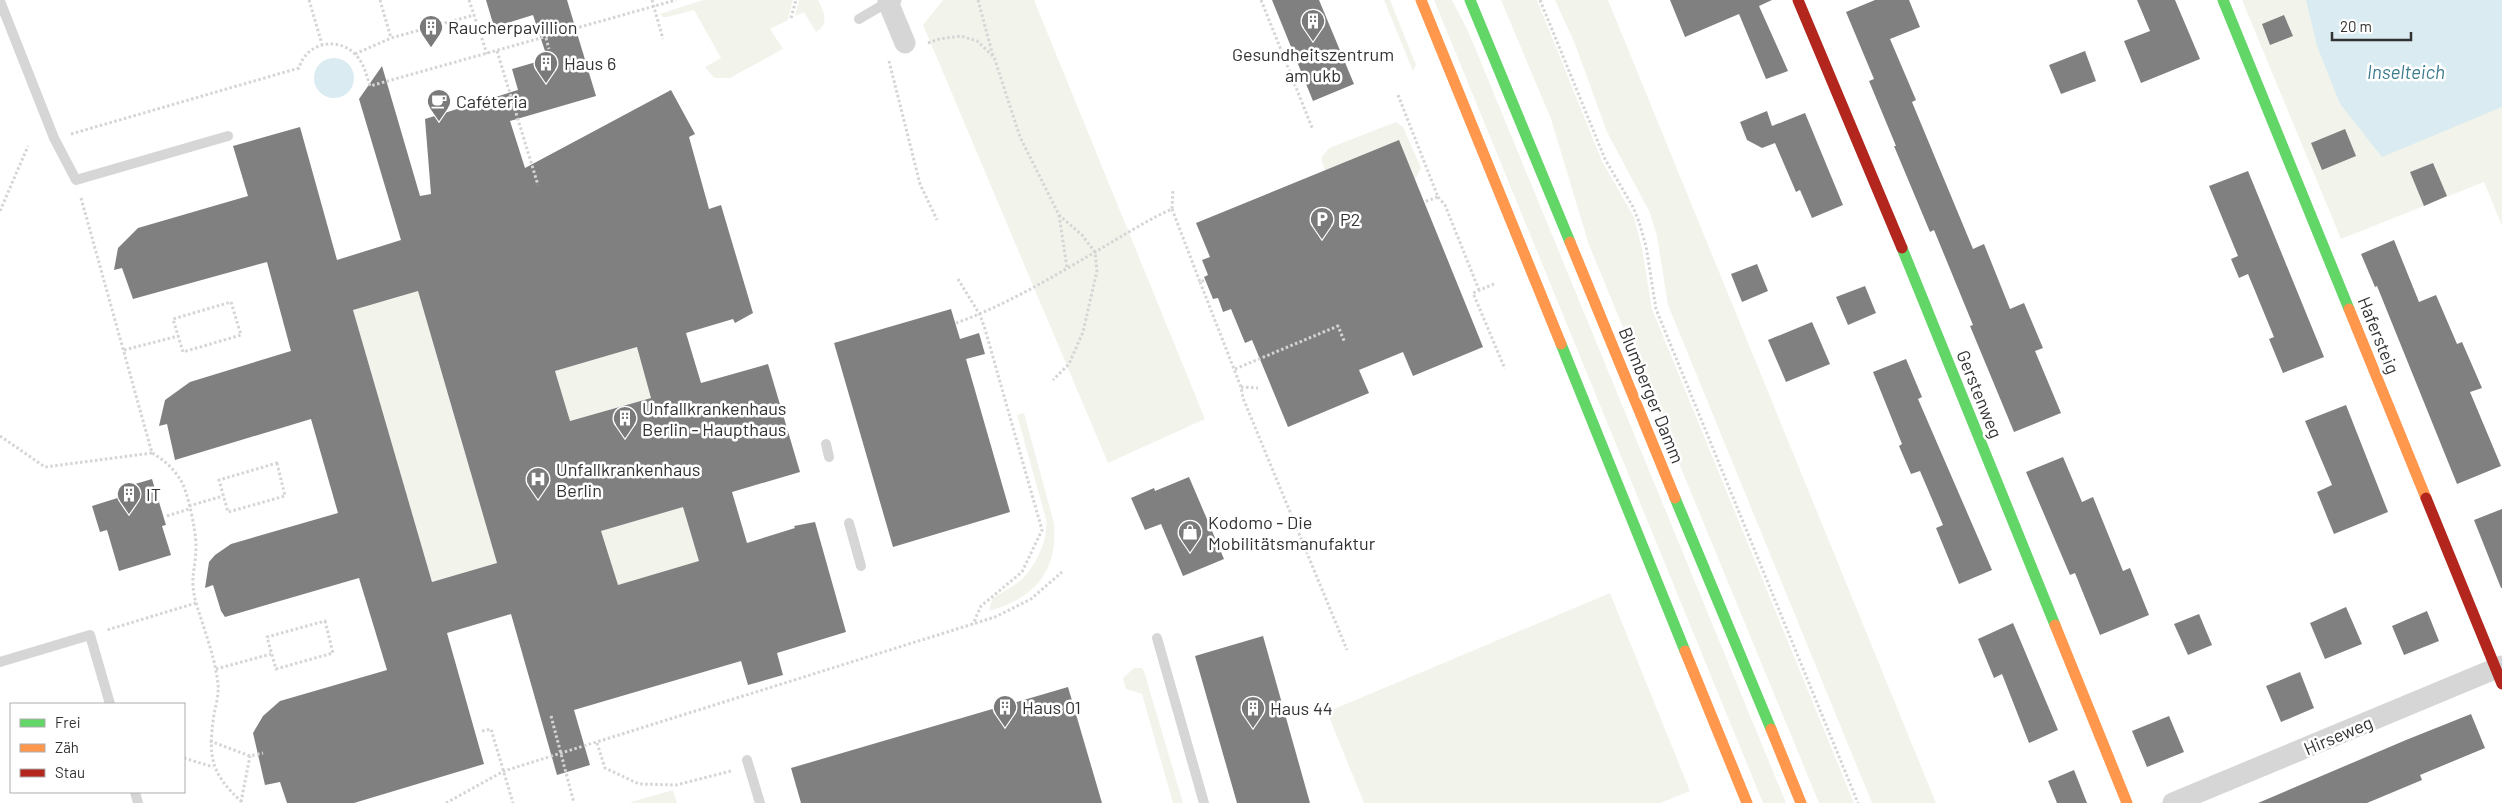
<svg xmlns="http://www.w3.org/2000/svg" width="2502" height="803" font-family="Barlow,sans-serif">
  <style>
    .green { fill: #f2f4ec }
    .water { fill: #daecf1 }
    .building { fill: #808080; fill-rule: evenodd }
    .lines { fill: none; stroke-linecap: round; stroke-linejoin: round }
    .path { stroke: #d5d5d5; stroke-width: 3; stroke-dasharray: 2.5 2.5; stroke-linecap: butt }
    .lane { stroke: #d6d6d6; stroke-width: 10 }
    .street { stroke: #d6d6d6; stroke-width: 21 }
    .fast { stroke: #63d668; stroke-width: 11 }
    .slow { stroke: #ff974d; stroke-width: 11 }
    .jam { stroke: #b3261e; stroke-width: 11 }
    .labels { text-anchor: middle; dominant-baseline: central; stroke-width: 5; stroke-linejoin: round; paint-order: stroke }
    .poi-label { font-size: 18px; fill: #323232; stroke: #fff; text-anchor: start }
    .street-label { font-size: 18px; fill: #323232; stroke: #fff }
    .water-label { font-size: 19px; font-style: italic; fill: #3c7c8e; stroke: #fff }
  </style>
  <rect width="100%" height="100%" fill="#fff"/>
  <g class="green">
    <path d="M703,0H793L788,20L770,29L783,49L730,78H714L705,67L721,58L694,10L667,17H663L660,14Z"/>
    <path d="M799,0H818C824,12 830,24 816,32L804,12L795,16Z"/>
    <path d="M943,0H1034L1205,419L1108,463L923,25Z"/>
    <path d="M1384,0H1390L1416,65L1413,71Z"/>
    <path d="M1434,0H1452L1469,33L1786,803H1763Z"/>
    <path d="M1501,0H1537L1602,161L1634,217L1642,248L1652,309L1854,803H1819L1589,245L1551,119Z"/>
    <path d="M1555,0H1608L1936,803H1872L1668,305L1657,236L1650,213L1607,132L1575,44Z"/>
    <path d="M2242,0H2502V226L2484,182L2341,239Z"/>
    <path d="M1396,122L1403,127L1421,168L1415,180L1325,171L1321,158L1329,148Z"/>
    <path d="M416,285L499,570L491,572L489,565L466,572L434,588L351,304C372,302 402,303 416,285Z"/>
    <path d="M648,344C640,371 641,376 663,394L570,421L555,371Z"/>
    <path d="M1024,413L1054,523C1058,571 1035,598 989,611L992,599C1001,592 1013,587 1022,579C1037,564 1048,540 1046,519L1017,415Z"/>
    <path d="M695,503C685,535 689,535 712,558L613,587L616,581L601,531Z"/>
    <path d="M1610,593L1690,791L1660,803H1364L1327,712Z"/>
    <path d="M1134,668H1142L1144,671L1183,803H1173L1142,694L1126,689L1123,678Z"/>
    <path d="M673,790L677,803H631V802Z"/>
  </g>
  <g class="water">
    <path d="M2306,0H2502V107L2382,157L2340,104L2317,46Z"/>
    <circle cx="334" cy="78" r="20"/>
  </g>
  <g class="building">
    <path d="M486,0H567L596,96L510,121L525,168L671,90L695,134L689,137L709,209L721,205L753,313L735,323L733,319L686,333L701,383L768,364L800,472L732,492L747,543L795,528L794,526L815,522L846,632L777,653L783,675L748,685L741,661L574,710L590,765L557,775L511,614L447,633L484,764L354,803H287L280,782L265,785L253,733L263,716L280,701L387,670L359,578L225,617L221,611L213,585L205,588L209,562L215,555L231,544L338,513L311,419L175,460L167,424L159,426L165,400L190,382L291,351L267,262L133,299L122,268L114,270L118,248L138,228L248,196L233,146L300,127L337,260L401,240L359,99L382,66L420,196L431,194L425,119L518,90L512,69L543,60L541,56L546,54L533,15L494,27ZM418,291L497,563L432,582L353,310ZM637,347L651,398L570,421L555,371ZM683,507L699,561L618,585L601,531Z"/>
    <path d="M1272,0H1319L1354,84L1313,101Z"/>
    <path d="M1670,0H1772L1759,6L1788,71L1766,79L1739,14L1685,37Z"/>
    <path d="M1875,0H1909L1920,27L1890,39L1916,100L1912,102L1973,249L1984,244L2010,309L2024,303L2043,348L2035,351L2061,413L2014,432L1970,326L1973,325L1934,230L1930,232L1894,146H1896L1869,81L1874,79L1846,12Z"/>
    <path d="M2137,0H2175L2200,59L2141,83L2124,41L2150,31Z"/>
    <path d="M2284,15L2293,36L2270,45L2262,24Z"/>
    <path d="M2085,51L2096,81L2061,94L2049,65Z"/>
    <path d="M1767,111L1772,126L1805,113L1843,205L1812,218L1800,190L1796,192L1775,143L1762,148L1747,140L1740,122Z"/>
    <path d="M2345,129L2356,156L2322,170L2311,143Z"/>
    <path d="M1399,140L1483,347L1413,376L1403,352L1359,370L1369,393L1288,427L1252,340L1245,343L1231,309L1223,312L1218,298L1213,299L1204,277L1208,275L1202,260L1210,257L1196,223Z"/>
    <path d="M2433,163L2447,196L2424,206L2410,172Z"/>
    <path d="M2248,171L2324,357L2283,373L2269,339L2274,337L2248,274L2239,278L2231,259L2238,256L2209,186Z"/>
    <path d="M2394,240L2419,302L2436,295L2457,344L2462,342L2482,388L2470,392L2501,466L2457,484L2377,286L2375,287L2361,254Z"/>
    <path d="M1757,264L1768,291L1742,302L1731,274Z"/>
    <path d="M1865,286L1876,313L1848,325L1836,297Z"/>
    <path d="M951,309L960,339L979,333L985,354L966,359L1010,512L893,547L834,343Z"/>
    <path d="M1812,322L1830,364L1786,382L1768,340Z"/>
    <path d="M1906,359L1922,397L1918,399L1992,570L1959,584L1936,528L1943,525L1920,471L1911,474L1899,446L1902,444L1873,372Z"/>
    <path d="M2346,405L2388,512L2334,534L2317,492L2332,485L2305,421Z"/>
    <path d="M2063,457L2082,502L2093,497L2123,571L2130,568L2149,615L2100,635L2075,573L2070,575L2026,472Z"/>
    <path d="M1189,477L1224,559L1183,576L1161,524L1145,530L1131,498L1154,488L1155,491Z"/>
    <path d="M152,479L166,525L162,526L171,555L119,571L107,530L100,532L92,506L127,495L125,487Z"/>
    <path d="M2502,509V588H2501L2474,520Z"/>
    <path d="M2346,607L2362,644L2325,659L2310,623Z"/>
    <path d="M2427,611L2439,641L2404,655L2392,626Z"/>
    <path d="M2199,614L2212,645L2188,655L2174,624Z"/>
    <path d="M2013,623L2058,730L2029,743L2002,674L1994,678L1978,639Z"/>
    <path d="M1263,636L1310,803H1237L1195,656Z"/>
    <path d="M2300,672L2314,708L2281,722L2266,686Z"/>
    <path d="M1068,687L1102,803H801L791,768Z"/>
    <path d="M2471,714L2485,748L2420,775L2422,780L2367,803H2258L2406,740Z"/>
    <path d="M2169,716L2184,752L2147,767L2132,731Z"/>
    <path d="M2074,770L2087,803H2057L2048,781Z"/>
  </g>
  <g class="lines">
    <g class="path">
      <path d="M309,0L322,44"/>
      <path d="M380,0L391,38"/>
      <path d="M469,0L487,54"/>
      <path d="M652,0L663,39"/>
      <path d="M978,0L993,56"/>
      <path d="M1261,0L1313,130"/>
      <path d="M1540,0L1605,159L1633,207L1639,222L1646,246L1656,309L1858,803"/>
      <path d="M791,18L796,0"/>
      <path d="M546,38L549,49"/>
      <path d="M928,43L939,39L961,36L977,41L994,57L1020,137L1059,215L1082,235L1095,252L1097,271L1083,332L1069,364L1053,380"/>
      <path d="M497,51L538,185"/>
      <path d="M355,54L391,38L474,15"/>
      <path d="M889,61L920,184L937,220"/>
      <path d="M1398,95L1438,197L1424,202"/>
      <path d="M71,134L299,68C306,43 337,36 355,54C364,63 366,74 370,86L676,0"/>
      <path d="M1438,197L1445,205L1479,290"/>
      <path d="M81,198L152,453C163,459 173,468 180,479C188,491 196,531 196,546C196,570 189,577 196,603L107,630"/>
      <path d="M1172,209L1200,282L1205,280"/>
      <path d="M0,211L28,146"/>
      <path d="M1059,215L1067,268"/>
      <path d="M958,279L980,315L985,329L1042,530L1022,572L981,606L973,624"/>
      <path d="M1200,282L1241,387L1243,398L1347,650"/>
      <path d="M1494,284L1473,293L1505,369"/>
      <path d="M231,302L241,335L183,352L173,319Z"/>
      <path d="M956,323C1004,306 1051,278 1095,252C1121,237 1145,221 1172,209L1173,189"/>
      <path d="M124,350L178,336"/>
      <path d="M1235,369L1338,326L1345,343"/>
      <path d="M1241,387L1258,388"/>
      <path d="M0,436L45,467L152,453"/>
      <path d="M277,463L285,496L228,512L219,480Z"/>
      <path d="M189,506L223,496"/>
      <path d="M167,516L189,509"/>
      <path d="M196,603C204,629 215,657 218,684C219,694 216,705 214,714C208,757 210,773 243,803"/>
      <path d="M325,621L333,653L276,669L267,637Z"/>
      <path d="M216,669L271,654"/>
      <path d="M551,716L574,803"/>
      <path d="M482,731L491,729L513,803"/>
      <path d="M210,741L250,756L263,753"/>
      <path d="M597,743L605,768L639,784L676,785L731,771"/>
      <path d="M184,758L213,767"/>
      <path d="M241,802L250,756"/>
      <path d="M446,803L504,771L995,617L1031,599L1062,572"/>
    </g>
    <g class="lane">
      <path d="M0,1L54,138L76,180L228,136"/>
      <path d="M859,19L888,2L887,0"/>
      <path d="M826,444L829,457"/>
      <path d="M849,523L861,566"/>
      <path d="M1157,638L1204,803"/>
      <path d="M0,662L90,635L110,704"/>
      <path d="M747,760L760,803"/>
      <path d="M135,792L138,803"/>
    </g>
    <g class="street">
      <path d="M891,0L888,2L905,43"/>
      <path d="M2173,803L2502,666"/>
    </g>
    <g class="fast">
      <path d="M1470,0L1570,242"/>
      <path d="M2223,0L2349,309"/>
      <path d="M1902,248L2055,625"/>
      <path d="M1561,344L1685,651"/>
      <path d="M1675,498L1771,729"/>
    </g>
    <g class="slow">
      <path d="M1421,0L1561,344"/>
      <path d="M1570,242L1675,498"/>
      <path d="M2349,309L2426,498"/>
      <path d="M2055,625L2127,803"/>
      <path d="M1685,651L1747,803"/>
      <path d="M1771,729L1801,803"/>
    </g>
    <g class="jam">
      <path d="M1798,0L1902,248"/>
      <path d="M2426,498L2502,684"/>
    </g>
  </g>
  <defs>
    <g id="building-pin" transform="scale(1.25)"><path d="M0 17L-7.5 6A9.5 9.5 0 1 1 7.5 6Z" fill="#7a7a7a" stroke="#fff"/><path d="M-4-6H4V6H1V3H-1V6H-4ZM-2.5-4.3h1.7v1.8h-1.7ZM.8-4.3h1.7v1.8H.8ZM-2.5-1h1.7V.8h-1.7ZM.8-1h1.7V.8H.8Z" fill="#fff"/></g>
    <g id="cafe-pin" transform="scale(1.25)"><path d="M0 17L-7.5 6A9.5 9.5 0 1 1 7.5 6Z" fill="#7a7a7a" stroke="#fff"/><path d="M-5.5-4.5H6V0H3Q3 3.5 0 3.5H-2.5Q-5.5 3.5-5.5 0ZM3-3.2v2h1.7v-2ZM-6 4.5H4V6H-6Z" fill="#fff"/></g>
    <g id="parking-pin" transform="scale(1.25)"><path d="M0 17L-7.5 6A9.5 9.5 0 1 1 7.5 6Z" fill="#7a7a7a" stroke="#fff"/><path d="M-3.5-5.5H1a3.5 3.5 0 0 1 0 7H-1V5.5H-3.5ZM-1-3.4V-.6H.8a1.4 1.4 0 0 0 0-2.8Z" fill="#fff"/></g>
    <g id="hospital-pin" transform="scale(1.25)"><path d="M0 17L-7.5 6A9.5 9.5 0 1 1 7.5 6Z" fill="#7a7a7a" stroke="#fff"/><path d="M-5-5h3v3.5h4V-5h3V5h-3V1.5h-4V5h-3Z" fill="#fff"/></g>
    <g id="shop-pin" transform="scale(1.25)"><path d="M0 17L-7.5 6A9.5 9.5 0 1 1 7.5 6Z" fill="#7a7a7a" stroke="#fff"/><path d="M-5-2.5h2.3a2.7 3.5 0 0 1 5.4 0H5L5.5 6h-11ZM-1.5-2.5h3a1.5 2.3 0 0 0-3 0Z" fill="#fff"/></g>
  </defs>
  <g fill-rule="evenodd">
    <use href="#building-pin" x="1313" y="21"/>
    <use href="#building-pin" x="431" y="27"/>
    <use href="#building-pin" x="546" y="63"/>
    <use href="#cafe-pin" x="439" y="101"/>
    <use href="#parking-pin" x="1322" y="219"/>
    <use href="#building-pin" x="625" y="418"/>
    <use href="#hospital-pin" x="538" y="479"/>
    <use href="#building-pin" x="129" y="494"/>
    <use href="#shop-pin" x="1190" y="532"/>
    <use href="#building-pin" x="1005" y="707"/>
    <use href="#building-pin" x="1253" y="708"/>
  </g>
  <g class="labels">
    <g class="poi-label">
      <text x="448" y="27">Raucherpavillion</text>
      <text x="1313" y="54" text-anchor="middle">Gesundheitszentrum<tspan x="1313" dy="21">am ukb</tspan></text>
      <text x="564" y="63">Haus 6</text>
      <text x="456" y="101">Caféteria</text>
      <text x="1340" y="219">P2</text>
      <text x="642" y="408">Unfallkrankenhaus<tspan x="642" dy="21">Berlin - Haupthaus</tspan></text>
      <text x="556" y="469">Unfallkrankenhaus<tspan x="556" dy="21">Berlin</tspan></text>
      <text x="146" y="494">IT</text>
      <text x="1208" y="522">Kodomo - Die<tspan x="1208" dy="21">Mobilitätsmanufaktur</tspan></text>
      <text x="1022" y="707">Haus 01</text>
      <text x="1270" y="708">Haus 44</text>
    </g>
    <g class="street-label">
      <text transform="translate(2379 335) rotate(68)">Hafersteig</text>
      <text transform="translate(1980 394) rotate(68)">Gerstenweg</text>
      <text transform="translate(1652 395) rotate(68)">Blumberger Damm</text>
      <text transform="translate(2338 735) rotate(-23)">Hirseweg</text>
    </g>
    <g class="water-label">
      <text x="2406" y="71">Inselteich</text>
    </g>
  </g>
  <rect x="10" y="703" width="175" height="90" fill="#ffffff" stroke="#adadad"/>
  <rect x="20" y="719" width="25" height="8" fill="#63d668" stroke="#adadad"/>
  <text x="55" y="728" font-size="15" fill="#323232">Frei</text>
  <rect x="20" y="744" width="25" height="8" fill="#ff974d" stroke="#adadad"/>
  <text x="55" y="753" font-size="15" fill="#323232">Zäh</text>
  <rect x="20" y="769" width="25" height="8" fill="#b3261e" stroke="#adadad"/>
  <text x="55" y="778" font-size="15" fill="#323232">Stau</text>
  <path d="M2332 32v8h79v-8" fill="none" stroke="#323232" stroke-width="2.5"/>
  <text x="2340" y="32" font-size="15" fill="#323232" stroke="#ffffff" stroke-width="4" paint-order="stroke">20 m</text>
</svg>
